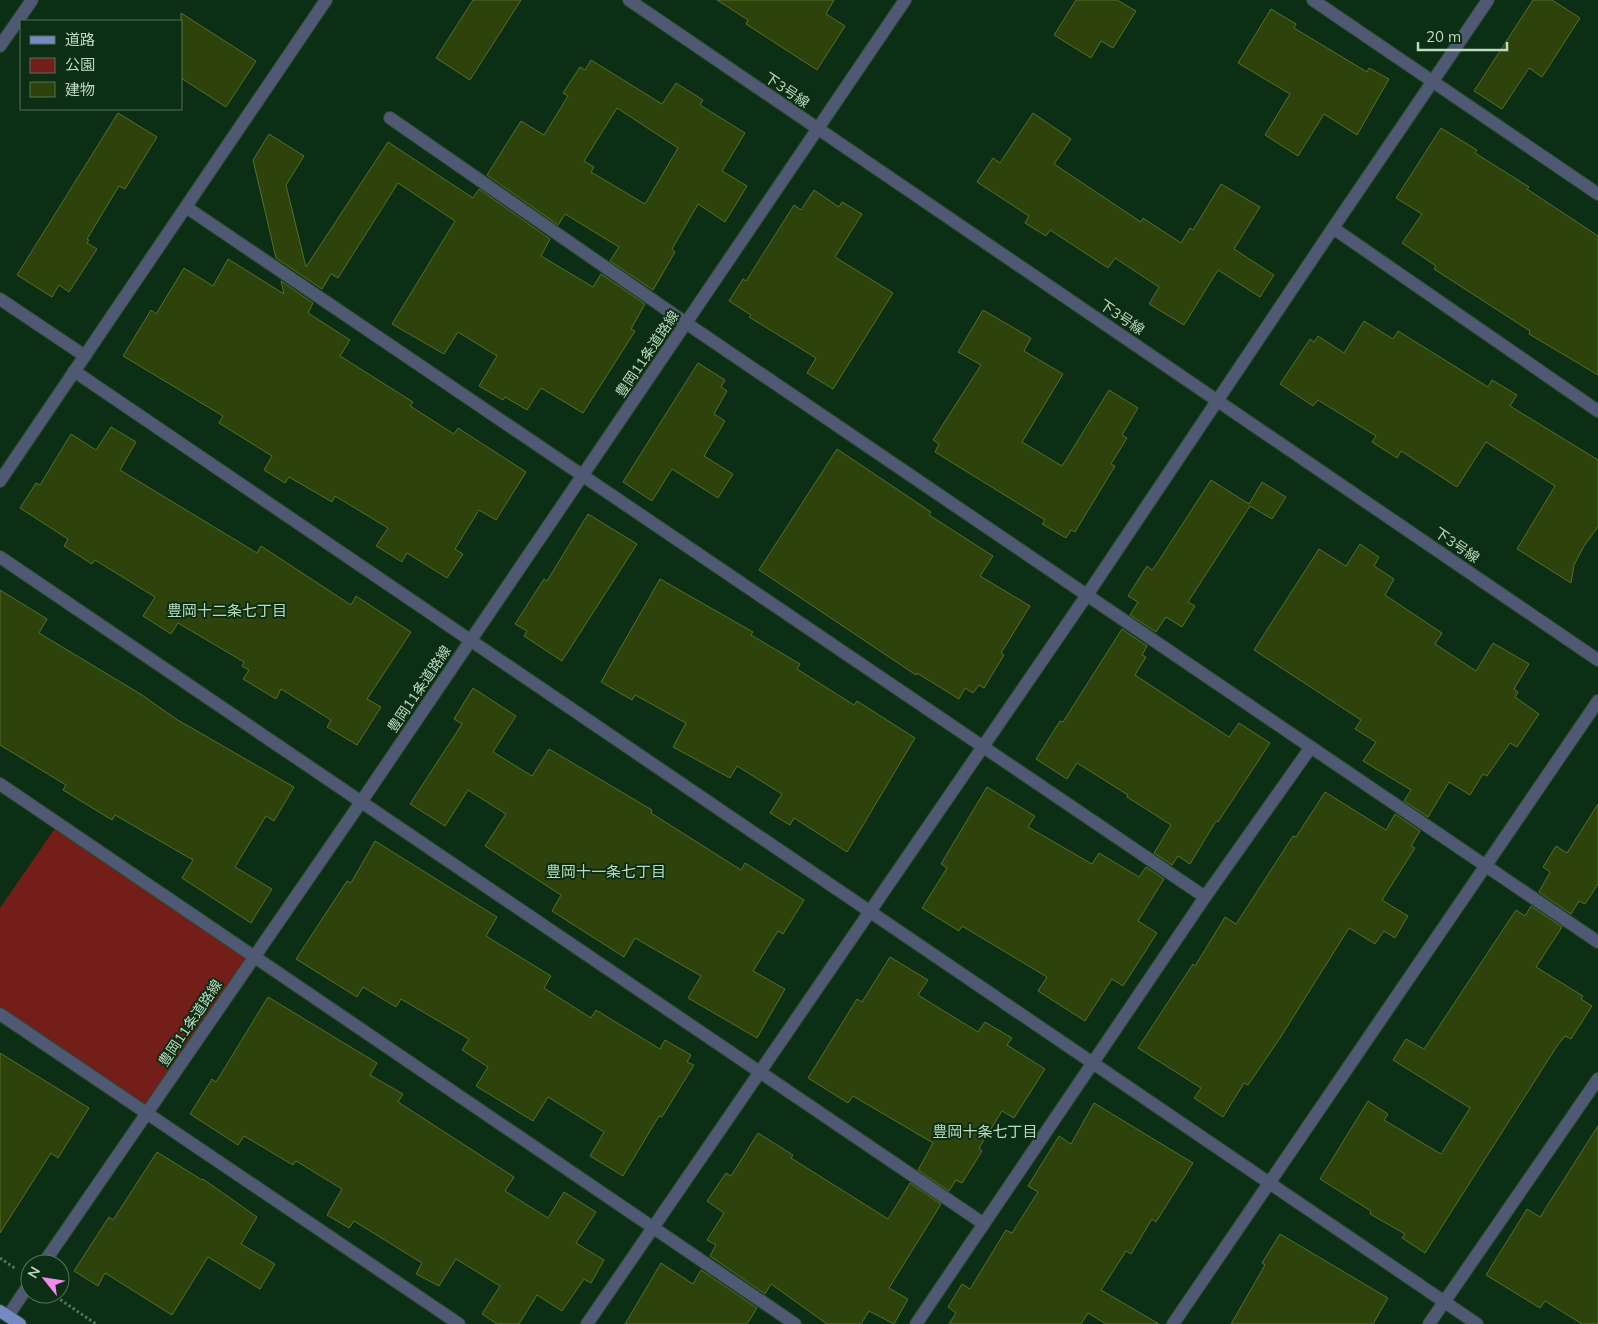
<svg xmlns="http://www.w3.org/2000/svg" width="1598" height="1324" font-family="Mulish,'Noto Sans JP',sans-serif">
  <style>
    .green { fill: #731e18 }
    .building { fill: #2e430c; stroke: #53702a; fill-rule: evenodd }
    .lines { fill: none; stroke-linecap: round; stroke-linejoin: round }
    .minor-casing { stroke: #284a2f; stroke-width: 14 }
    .major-casing { stroke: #284a2f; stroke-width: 14 }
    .path { stroke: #537459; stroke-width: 3; stroke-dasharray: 2.5 2.5; stroke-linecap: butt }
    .minor { stroke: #4f5974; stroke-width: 12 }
    .major { stroke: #768ac2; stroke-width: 12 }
    .labels { text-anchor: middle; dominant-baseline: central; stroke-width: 4; stroke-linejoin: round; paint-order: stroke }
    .street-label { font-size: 14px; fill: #bbdbbf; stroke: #0c2e14 }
    .neighbourhood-label { font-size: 15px; fill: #bbdbbf; stroke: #0c2e14 }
  </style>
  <rect width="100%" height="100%" fill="#0c2e14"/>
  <path class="green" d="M58,824L253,957L146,1113L0,1014V908Z"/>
  <g class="building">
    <path d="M473,0H521L470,80L436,58Z"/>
    <path d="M717,0H834L826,14L845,26L817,70L746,24L748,20Z"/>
    <path d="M1076,0H1117L1136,11L1113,48L1101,41L1091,58L1054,35Z"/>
    <path d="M1533,0H1552L1580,18L1542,77L1529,68L1502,109L1474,91Z"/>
    <path d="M1271,9L1296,24L1294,28L1367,72L1369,68L1389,79L1357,135L1324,114L1298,156L1265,135L1290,94L1238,63Z"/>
    <path d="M181,13L256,61L226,107L181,78Z"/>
    <path d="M591,60L662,104L676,83L703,100L700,105L745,133L722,171L747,186L725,222L698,204L672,249L675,252L653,290L610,261L619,247L565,214L558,225L487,175L521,121L544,135L568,96L563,93L580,67L585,70ZM617,108L678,148L645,204L591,172L594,167L584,161Z"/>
    <path d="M118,113L157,137L125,189L119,186L87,239L89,240L87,243L97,249L69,292L59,285L52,297L17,275Z"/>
    <path d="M1033,113L1071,139L1054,164L1141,222L1143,218L1181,243L1190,228L1193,230L1221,184L1260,207L1234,249L1274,275L1260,297L1218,270L1184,325L1149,304L1159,287L1115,258L1108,268L1050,230L1046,236L1025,223L1029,216L977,182L993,158L1000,163Z"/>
    <path d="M1441,128L1477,150L1475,153L1529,187L1527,189L1598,236V375L1529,334L1530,331L1434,269L1436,266L1402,243L1422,214L1396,198Z"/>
    <path d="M269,134L304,156L286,185L306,267L388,142L473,198L479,189L550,239L541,256L593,287L601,274L645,304L631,329L635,331L583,413L541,388L527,410L505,397L503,400L479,386L497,356L458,332L444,354L392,324L455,221L398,183L338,278L331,274L322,289L276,258L253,160Z"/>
    <path d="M814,190L839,207L842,202L862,214L835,257L893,293L833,389L807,373L816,358L749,317L751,315L729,301L743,279L746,281L794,205L801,210Z"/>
    <path d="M228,259L284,294L281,281L313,303L308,313L350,340L340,356L413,402L410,406L454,434L458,428L526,472L496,520L479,510L455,549L463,554L447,578L407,553L402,562L376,546L388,528L335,496L332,502L289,477L285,483L264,470L272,456L219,423L223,416L123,356L151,310L156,314L184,268L213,286Z"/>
    <path d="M983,310L1031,338L1024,351L1063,374L1022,442L1062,466L1109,390L1138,408L1122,435L1127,438L1111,464L1115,466L1075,532L1071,530L1066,538L1042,524L1045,520L935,452L939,444L933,440L981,365L958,352Z"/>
    <path d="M1364,321L1393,339L1398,331L1488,387L1492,380L1517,395L1510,406L1598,460V527L1584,546L1574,565L1571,583L1517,549L1555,486L1486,442L1457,487L1401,451L1397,458L1372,442L1376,436L1318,400L1313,406L1280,384L1310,339L1314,342L1318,336L1344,353Z"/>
    <path d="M698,363L725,380L721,387L727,391L714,414L725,421L704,456L733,474L718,498L672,469L652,501L623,482Z"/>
    <path d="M111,427L136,442L120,470L257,553L261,546L351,605L356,596L411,632L367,699L381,707L357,745L327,727L331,720L281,689L276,699L243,679L249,670L242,666L244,662L178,623L171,634L143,616L155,597L95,560L92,564L64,546L68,539L20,508L36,483L40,485L71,434L96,450Z"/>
    <path d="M837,449L931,512L929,515L993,556L980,576L1030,606L1001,653L1004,655L984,688L979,685L973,693L965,688L959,699L917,673L916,675L759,570Z"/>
    <path d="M1211,480L1249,504L1262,482L1286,497L1272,519L1250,506L1188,602L1195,606L1182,627L1166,617L1156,632L1130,615L1138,602L1128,596L1147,566L1152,570L1156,565Z"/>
    <path d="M588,514L637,544L562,661L524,636L527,631L515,624L544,579L547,581Z"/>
    <path d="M1360,544L1379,557L1374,566L1394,579L1385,595L1442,633L1435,644L1476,671L1493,643L1529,664L1514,689L1518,692L1515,697L1539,714L1517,747L1510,743L1487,776L1483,774L1470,795L1449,782L1428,817L1404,801L1411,790L1363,761L1376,742L1355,729L1361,720L1254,650L1319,549L1346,566Z"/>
    <path d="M660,579L753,632L751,635L800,664L797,669L854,705L857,701L915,738L847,852L794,818L790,825L770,813L782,794L737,766L730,778L673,747L686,723L635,695L632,700L601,682Z"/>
    <path d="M0,590L47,619L39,633L142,695L176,719L294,787L274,821L266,816L235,867L272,889L251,923L182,878L193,860L115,815L112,820L63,790L66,785L0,745Z"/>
    <path d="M1122,629L1147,646L1142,655L1146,657L1135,675L1229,737L1239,723L1270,743L1218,822L1216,821L1190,864L1178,856L1172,865L1154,853L1171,825L1127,797L1128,795L1077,763L1067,779L1036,759L1060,721L1063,722Z"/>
    <path d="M473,688L516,716L493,752L532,776L549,749L652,810L651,813L741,870L745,863L804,900L783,934L778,931L753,971L785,989L757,1038L688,998L701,976L635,938L624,957L552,911L561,895L485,846L506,814L468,790L445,826L410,804L462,724L454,719Z"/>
    <path d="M987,787L1035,816L1028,827L1092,864L1099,853L1139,877L1146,867L1164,879L1138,921L1157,933L1123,986L1112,979L1085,1021L1038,991L1047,977L962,926L959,931L922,908L947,868L941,864Z"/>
    <path d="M1325,792L1386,830L1395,814L1420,831L1411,846L1415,848L1382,900L1408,916L1395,938L1384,931L1375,944L1349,928L1280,1038L1248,1085L1244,1083L1223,1117L1194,1098L1201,1088L1138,1048L1193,964L1195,966L1225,917L1236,924L1293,836L1296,837Z"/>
    <path d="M1598,804V884L1585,904L1579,901L1571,914L1539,892L1550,872L1543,867L1556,846L1567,853Z"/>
    <path d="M375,841L497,917L486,936L551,976L544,988L591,1018L596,1010L660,1049L665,1040L691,1055L687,1062L694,1065L662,1117L659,1116L623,1176L590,1156L604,1132L548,1097L533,1121L476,1086L488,1067L462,1050L469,1039L401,999L396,1007L363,987L357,997L296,959L347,881L351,883Z"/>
    <path d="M1531,906L1562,927L1536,967L1583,996L1581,999L1592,1006L1571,1039L1565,1036L1557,1046L1425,1253L1402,1238L1405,1234L1370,1214L1371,1211L1320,1179L1368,1101L1388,1114L1384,1120L1441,1154L1470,1108L1393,1060L1406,1039L1424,1049L1516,910L1525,916Z"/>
    <path d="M890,957L928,980L918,995L978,1032L985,1022L1012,1038L1007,1045L1045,1069L1014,1118L1002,1111L979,1148L982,1151L962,1183L956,1180L949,1191L918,1170L933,1143L853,1096L848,1103L808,1078L857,999L862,1002Z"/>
    <path d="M268,997L377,1063L370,1075L403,1094L398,1102L514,1177L505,1191L548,1218L564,1192L596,1212L576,1243L604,1260L591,1283L584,1279L562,1311L537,1295L519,1324H497L482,1314L500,1286L456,1259L439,1286L416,1274L422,1263L354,1221L349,1228L327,1215L342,1189L296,1161L293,1165L244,1136L238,1145L190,1114L212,1079L216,1082Z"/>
    <path d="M0,1053L89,1108L58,1158L51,1153L0,1233Z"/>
    <path d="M1094,1103L1193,1163L1156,1222L1152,1219L1131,1254L1126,1251L1101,1290L1159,1324H1106L1088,1313L1081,1324H949L956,1313L948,1307L962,1284L970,1289L1006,1230L1012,1233L1038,1192L1028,1186L1059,1136L1071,1144Z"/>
    <path d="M1598,1126V1324H1582L1545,1301L1540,1308L1486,1275L1527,1209L1540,1217Z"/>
    <path d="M758,1133L793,1155L791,1158L888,1219L910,1183L941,1204L889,1288L908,1299L894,1324L869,1311L861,1324H827L771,1284L765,1294L710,1256L716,1245L707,1240L724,1213L707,1201L726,1173L731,1176Z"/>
    <path d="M157,1152L202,1180L203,1179L257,1217L241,1244L275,1264L260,1289L208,1257L172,1315L105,1273L98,1286L74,1271L109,1217L113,1220Z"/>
    <path d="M1280,1234L1388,1298L1373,1324H1231L1265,1265L1262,1263Z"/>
    <path d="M661,1263L693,1284L701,1270L757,1308L747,1324H625Z"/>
  </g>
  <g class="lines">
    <g class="minor-casing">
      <g id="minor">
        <path d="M629,0L1598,660"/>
        <path d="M1313,0L1598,194"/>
        <path d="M0,46L32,0"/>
        <path d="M390,118L686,323L1598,942"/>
        <path d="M186,207L1205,897"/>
        <path d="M1333,228L1598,411"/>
        <path d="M0,299L85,356"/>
        <path d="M74,371L1477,1324"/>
        <path d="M0,481L326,0"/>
        <path d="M0,557L984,1224"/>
        <path d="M0,784L795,1324"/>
        <path d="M0,1014L459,1324"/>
        <path d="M43,1264L361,802L905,0"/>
        <path d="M8,1316L30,1283"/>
        <path d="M587,1324L1087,595L1333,228L1488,0"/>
        <path d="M916,1324L1205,897L1311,747"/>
        <path d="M1173,1324L1598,701"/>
        <path d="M1429,1324L1598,1079"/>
      </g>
    </g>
    <g class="major-casing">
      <path id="major" d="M0,1311L20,1324"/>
    </g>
    <g class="path">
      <path d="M0,1258L16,1269"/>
      <path d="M52,1294L96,1324"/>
    </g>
    <use href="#minor" class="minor"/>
    <use href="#major" class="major"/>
  </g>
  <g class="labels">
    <g class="street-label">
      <text transform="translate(787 90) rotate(34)">下3号線</text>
      <text transform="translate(1122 317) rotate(34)">下3号線</text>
      <text transform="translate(647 354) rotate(-56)">豊岡11条道路線</text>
      <text transform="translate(1457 545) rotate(34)">下3号線</text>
      <text transform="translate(419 689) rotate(-56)">豊岡11条道路線</text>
      <text transform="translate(190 1023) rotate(-56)">豊岡11条道路線</text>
    </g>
    <g class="neighbourhood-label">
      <text x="227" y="610">豊岡十二条七丁目</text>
      <text x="606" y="871">豊岡十一条七丁目</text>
      <text x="985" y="1131">豊岡十条七丁目</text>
    </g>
  </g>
  <rect x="20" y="20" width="162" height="90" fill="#0c2e14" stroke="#527358"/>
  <rect x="30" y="36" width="25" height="8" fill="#768ac2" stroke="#527358"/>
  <text x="65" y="45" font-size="15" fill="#bbdbbf">道路</text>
  <rect x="30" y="58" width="25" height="15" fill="#731e18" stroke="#527358"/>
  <text x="65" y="70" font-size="15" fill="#bbdbbf">公園</text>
  <rect x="30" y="82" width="25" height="15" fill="#2e430c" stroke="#527358"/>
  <text x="65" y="95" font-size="15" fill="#bbdbbf">建物</text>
  <g transform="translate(45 1279) rotate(300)"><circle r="24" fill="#0c2e14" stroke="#527358"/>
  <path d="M0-4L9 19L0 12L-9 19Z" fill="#f489f0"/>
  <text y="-8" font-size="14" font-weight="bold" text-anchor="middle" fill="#bbdbbf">N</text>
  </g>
  <path d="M1418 42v8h89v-8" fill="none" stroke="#bbdbbf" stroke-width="2.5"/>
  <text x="1426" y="42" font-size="15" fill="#bbdbbf" stroke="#0c2e14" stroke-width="4" paint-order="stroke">20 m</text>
</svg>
